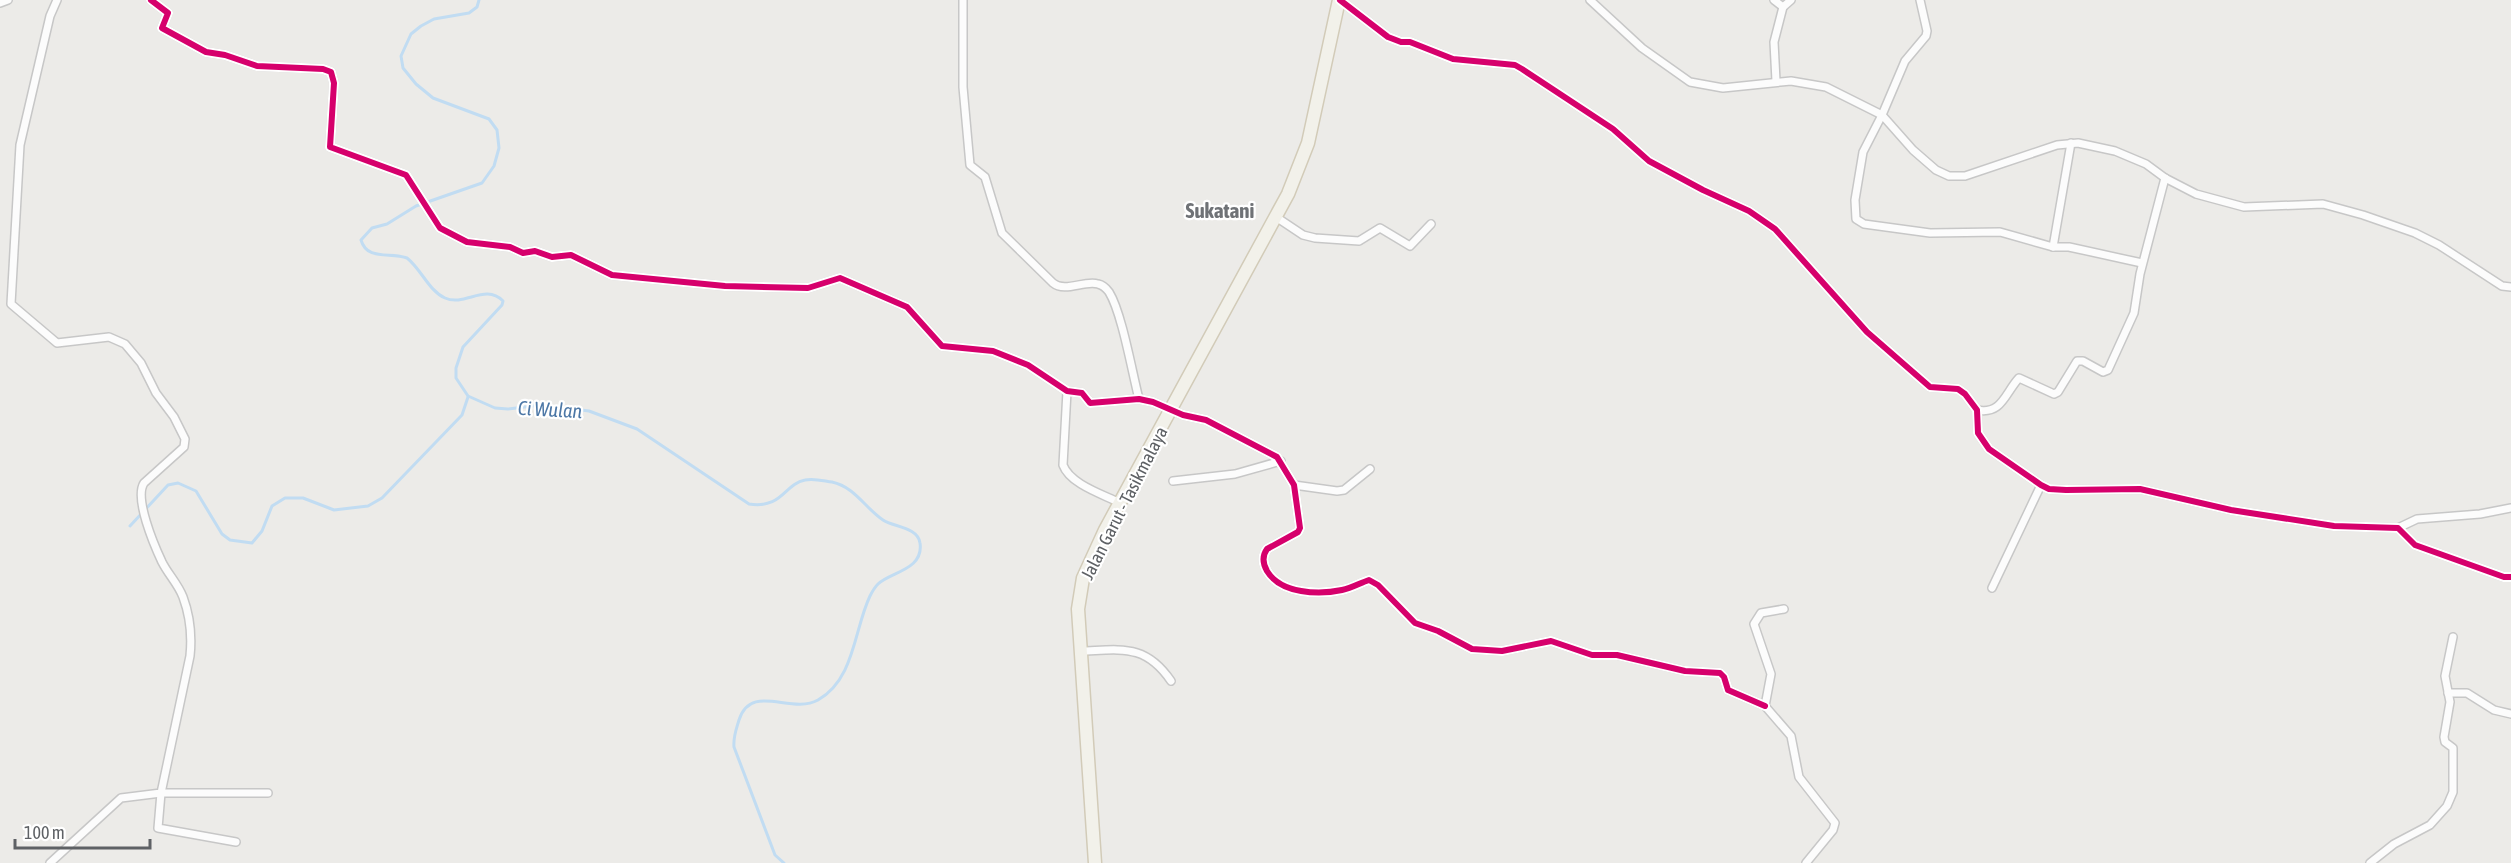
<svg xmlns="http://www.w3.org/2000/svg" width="2511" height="863" font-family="'Asap Condensed',sans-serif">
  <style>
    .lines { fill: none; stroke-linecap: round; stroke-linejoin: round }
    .stream { stroke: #c1dcf2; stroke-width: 3 }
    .minor-casing { stroke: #c7c7c7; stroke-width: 10 }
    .primary-casing { stroke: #d2cbb8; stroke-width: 15 }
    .minor { stroke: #fcfcfc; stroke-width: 7 }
    .primary { stroke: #f2f1ea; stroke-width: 12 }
    .cycleway-casing { stroke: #fff; stroke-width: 10 }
    .cycleway { stroke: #d6006c; stroke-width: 6 }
    .labels { text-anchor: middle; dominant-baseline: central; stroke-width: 4.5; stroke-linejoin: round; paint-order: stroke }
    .street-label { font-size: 18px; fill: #5e6165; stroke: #fff }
    .water-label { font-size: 20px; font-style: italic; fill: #4c77a6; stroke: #fff }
    .quarter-label { font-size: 21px; font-weight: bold; fill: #6f7276; stroke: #fff }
  </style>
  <rect width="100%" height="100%" fill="#ecebe8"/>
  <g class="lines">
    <g class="stream">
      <path d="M479,0L477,7L469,13L434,19L421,26L411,34L401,56L403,68L416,84L433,98L489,119L497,130L499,148L494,166L482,183L416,206L387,224L372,228L361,240C367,261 390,252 407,258C421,269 429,291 445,298C465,307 485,283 503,301L502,305L463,347L456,368V378L468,396L495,408L508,409L541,405L589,411L637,429L749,504C783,509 784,484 805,480C814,478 824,481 832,482C855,487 865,508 883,520C893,527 918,527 920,543C924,570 890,572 878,584C875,587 872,592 870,596C854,629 855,679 818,700C791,715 751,682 739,720C736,730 733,737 734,747L775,855L784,863"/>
      <path d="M130,526L168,485L178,483L196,491L222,534L230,540L252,543L262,531L272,506L285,498H303L334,510L368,506L382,498L462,415L468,397"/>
    </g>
    <g class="minor-casing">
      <g id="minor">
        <path d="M151,0L168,13L162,28L206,52L225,55L257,66L323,69L331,72L334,83L330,147L406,175L440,228L467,242L510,247L523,253L535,251L552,257L571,255L612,275L725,286L808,288L840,278L907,307L942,346L993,351L1028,365L1067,391L1082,393L1090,403L1139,399L1153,402L1183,415L1206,420L1277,457L1294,485L1300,528L1298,532L1267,549C1262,556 1263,564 1267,571C1281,594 1319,595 1342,590C1352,588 1360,583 1369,580L1378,585L1415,623L1438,631L1472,649L1502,651L1551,641L1592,655H1617L1685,671L1720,673L1724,677L1728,690L1765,706"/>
        <path d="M963,0V87L970,165L985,177L1002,233L1053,283C1065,293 1084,280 1098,284C1103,285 1106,288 1109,292C1122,313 1132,372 1139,399"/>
        <path d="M1340,0L1388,37L1401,42H1410L1453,59L1515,65L1522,69L1613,129L1649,161L1703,190L1749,211L1775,229L1867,332L1930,387L1958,389L1965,394L1977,410L1978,433L1989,449L2041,485L2049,489L2066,490L2140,489L2231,510L2334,526L2398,528L2415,545L2504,577H2511"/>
        <path d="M1590,0L1642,48L1690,82L1723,88L1791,81L1826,87L1882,115L1913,150L1936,170L1949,176H1965L2057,145L2078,143L2115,151L2146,164L2165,178L2196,194L2244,207L2323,204L2363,215L2415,233L2439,245L2502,286L2511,287"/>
        <path d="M1774,0L1783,7L1774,42L1776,81"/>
        <path d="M1920,0L1927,31L1926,36L1905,61L1882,115L1863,152L1855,200L1856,219L1864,224L1930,233L2000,232L2053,247H2069L2142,263"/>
        <path d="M0,3L8,0"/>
        <path d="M1783,7L1791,0"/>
        <path d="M1276,217L1303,235L1315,238L1359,241L1380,228L1410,246L1431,224"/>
        <path d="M2053,247L2071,143"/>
        <path d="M1067,391L1063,465C1070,484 1102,494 1120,503"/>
        <path d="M1977,410C2002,415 2005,393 2019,378L2054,394L2058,392L2077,361H2083L2103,372L2108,370L2134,313L2140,274L2165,178"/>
        <path d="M1173,481L1235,474L1281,461"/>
        <path d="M1294,485L1337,491L1344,490L1370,469"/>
        <path d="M2398,528L2417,519L2480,514L2511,508"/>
        <path d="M1992,588L2041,485"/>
        <path d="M1784,609L1761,613L1754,624L1771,674L1765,706L1791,736L1799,777L1835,823L1833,830L1806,863"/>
        <path d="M1080,651C1121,650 1145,643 1171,681"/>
        <path d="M2448,693H2467L2494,710L2511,714"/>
        <path d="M236,842L158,828L161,793H268"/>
        <path d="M50,863L121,798L161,793L190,656C192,637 190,616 183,597C178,584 168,574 162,562C154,545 134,498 144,483L184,447L185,439L174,417L156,393L141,363L125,344L109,337L57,343L11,304L20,145L50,16L57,0"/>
        <path d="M2370,863L2394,844L2430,825L2447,806L2453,792V748L2445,742L2444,737L2450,702L2445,676L2453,637"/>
      </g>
    </g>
    <g class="primary-casing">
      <path id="primary" d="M1095,863L1078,609L1083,578L1105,530L1288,194L1308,143L1339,0"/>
    </g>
    <use href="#minor" class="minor"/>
    <use href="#primary" class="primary"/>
    <g class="cycleway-casing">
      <g id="cycleway">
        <path d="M151,0L168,13L162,28L206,52L225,55L257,66L323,69L331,72L334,83L330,147L406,175L440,228L467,242L510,247L523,253L535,251L552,257L571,255L612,275L725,286L808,288L840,278L907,307L942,346L993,351L1028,365L1067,391L1082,393L1090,403L1139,399L1153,402L1183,415L1206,420L1277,457L1294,485L1300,528L1298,532L1267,549C1262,556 1263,564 1267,571C1281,594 1319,595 1342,590C1352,588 1360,583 1369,580L1378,585L1415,623L1438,631L1472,649L1502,651L1551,641L1592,655H1617L1685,671L1720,673L1724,677L1728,690L1765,706"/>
        <path d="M1340,0L1388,37L1401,42H1410L1453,59L1515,65L1522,69L1613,129L1649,161L1703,190L1749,211L1775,229L1867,332L1930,387L1958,389L1965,394L1977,410L1978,433L1989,449L2041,485L2049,489L2066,490L2140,489L2231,510L2334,526L2398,528L2415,545L2504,577H2511"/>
      </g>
    </g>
    <use href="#cycleway" class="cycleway"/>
  </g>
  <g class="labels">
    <g class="street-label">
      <text transform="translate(1124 503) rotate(-63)">Jalan Garut - Tasikmalaya</text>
    </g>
    <g class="water-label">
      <text transform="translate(550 409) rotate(3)">Ci Wulan</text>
    </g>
    <g class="quarter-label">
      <text x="1220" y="210">Sukatani</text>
    </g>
  </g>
  <path d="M15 839v9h135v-9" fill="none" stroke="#5e6165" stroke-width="3"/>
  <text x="24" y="839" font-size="18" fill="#5e6165" stroke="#ffffff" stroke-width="4.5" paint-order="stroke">100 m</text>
</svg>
